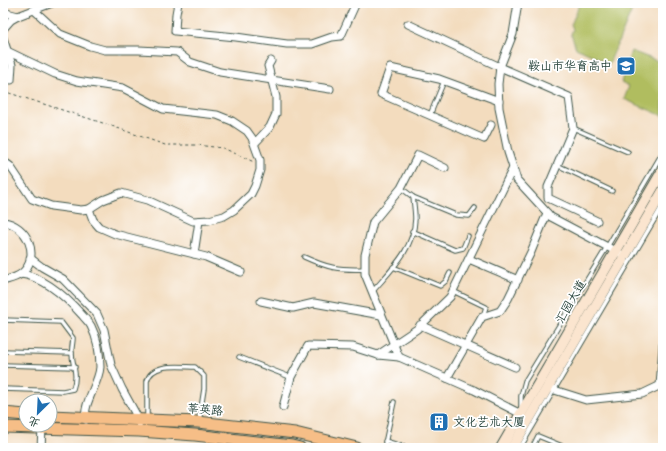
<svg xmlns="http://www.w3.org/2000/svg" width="666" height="451" font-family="Kalam,'LXGW WenKai TC',sans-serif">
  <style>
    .green { fill: #b0bd5f; stroke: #687d4a }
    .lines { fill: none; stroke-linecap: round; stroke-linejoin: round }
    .service-casing { stroke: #3f5549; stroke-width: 5.5 }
    .minor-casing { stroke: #3f5549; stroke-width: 9 }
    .secondary-casing { stroke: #3f5549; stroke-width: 12 }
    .primary-casing { stroke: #3f5549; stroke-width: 13 }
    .path { stroke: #3f5549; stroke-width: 1; stroke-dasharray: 3 3; stroke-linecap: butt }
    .service { stroke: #fff; stroke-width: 3.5 }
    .minor { stroke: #fff; stroke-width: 7 }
    .secondary { stroke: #fbe5cf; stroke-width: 10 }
    .primary { stroke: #f6be87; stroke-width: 11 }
    .labels { text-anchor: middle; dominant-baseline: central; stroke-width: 3.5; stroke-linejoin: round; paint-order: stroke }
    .poi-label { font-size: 12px; fill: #1f3d34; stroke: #fff; text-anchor: end }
    .street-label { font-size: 12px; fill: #1f3d34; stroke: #fff }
  </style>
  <rect width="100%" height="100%" fill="#fff"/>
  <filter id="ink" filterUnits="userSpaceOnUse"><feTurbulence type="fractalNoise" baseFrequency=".025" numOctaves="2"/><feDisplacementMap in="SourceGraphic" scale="8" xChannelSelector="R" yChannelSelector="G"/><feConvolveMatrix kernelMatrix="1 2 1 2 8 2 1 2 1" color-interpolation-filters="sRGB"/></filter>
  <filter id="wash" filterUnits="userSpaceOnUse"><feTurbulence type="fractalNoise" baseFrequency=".012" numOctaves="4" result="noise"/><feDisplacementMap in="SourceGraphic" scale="16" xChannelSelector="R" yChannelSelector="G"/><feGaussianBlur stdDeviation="0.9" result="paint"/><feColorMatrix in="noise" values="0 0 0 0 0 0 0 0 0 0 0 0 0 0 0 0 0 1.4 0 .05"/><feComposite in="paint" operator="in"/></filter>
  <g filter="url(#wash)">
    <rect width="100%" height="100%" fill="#f3dcbe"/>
    <g class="green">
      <path d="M580,3H635L608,66L600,59L576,48L571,34L573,29L571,25Z"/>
      <path d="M631,51L663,63V116L624,99L629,86L621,82Z"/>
    </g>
  </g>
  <g filter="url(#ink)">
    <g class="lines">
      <g class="service-casing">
        <g id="service">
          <path d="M430,115L444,81"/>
          <path d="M573,128L628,152"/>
          <path d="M557,165L612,191"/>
          <path d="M401,188L413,197L456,215L469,216L475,208"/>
          <path d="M412,231L455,250L463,248L468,236"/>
          <path d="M304,257C328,268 338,270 365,269"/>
          <path d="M393,267L440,286L446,281L450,273"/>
          <path d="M373,291C391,270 414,249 415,219C415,212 414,205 413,197"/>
          <path d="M453,291L486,307L483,316"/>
          <path d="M3,320L61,322L73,338C73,343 71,349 72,354C73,368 78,374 73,389L63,391L3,389"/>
          <path d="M3,351L72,353"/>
          <path d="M239,357L290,377"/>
          <path d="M3,365L75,367"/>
          <path d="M521,408V396L525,381L607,247L663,152"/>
          <path d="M147,419V381C152,362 180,367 195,367L204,376V389L199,421"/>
          <path d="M385,441L408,448"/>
          <path d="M384,448L394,402"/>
          <path d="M520,448L663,205"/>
          <path d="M532,448L538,436L567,448"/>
        </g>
      </g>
      <g class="minor-casing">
        <g id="minor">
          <path d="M178,3L176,14L175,31L236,37L287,44H312L332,37L341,36L356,3"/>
          <path d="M518,3L513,34L500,67L498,84L499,108L508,152L517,180L551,217L619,253"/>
          <path d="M34,10L60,34L90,46L105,50H139L177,52L190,62L220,72L330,89"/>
          <path d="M3,12L18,16"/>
          <path d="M408,24L500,67L569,97L573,128L548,187V198L597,221"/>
          <path d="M3,29L11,20L18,16L52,3"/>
          <path d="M3,38L12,65L11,80"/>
          <path d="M491,125L484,139L381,94L390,68L439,79L499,101"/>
          <path d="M255,143L270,127L276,114V97L268,66L271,61"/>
          <path d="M3,161L10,166L32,199L51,206L81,210L89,209L103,200L121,193L147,200L193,221L209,220L224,216L234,210L251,194L255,186L260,170V160L252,138L247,131L232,121L217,115L163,109L123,88L77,81L55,74L7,51"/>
          <path d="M89,209L93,220L99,227L115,234L206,257L241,272"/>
          <path d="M3,222C27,224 42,257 21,274C15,278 9,279 3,281"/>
          <path d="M194,254L199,221"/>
          <path d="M30,258L42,267L63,279L97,314L104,330L111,365L122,389L139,420V423"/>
          <path d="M469,259L518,280"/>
          <path d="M21,274C45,277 67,298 83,316C85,319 89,322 91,326C97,338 100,354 100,367C99,384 82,404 86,420"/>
          <path d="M261,301L293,308L314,303L381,315"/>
          <path d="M420,325L515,367"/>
          <path d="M378,355L417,329L450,297L513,168"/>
          <path d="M399,357L365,274V255L373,222L401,188L418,155L445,168"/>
          <path d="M447,378L482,317L500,311L508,299L531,252L547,213"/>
          <path d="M660,386L663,345"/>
          <path d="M548,388L586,400L642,394L663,384"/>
          <path d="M283,407L291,377L308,346L353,347L378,355L399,357L474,390L521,414"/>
          <path d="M41,448L42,428"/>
        </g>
      </g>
      <g class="secondary-casing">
        <g id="secondary">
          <path d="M501,448L663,170"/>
          <path d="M512,448L663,191"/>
        </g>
      </g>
      <g class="primary-casing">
        <g id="primary">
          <path d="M3,413L26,415"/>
          <path d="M50,416L198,422L295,433L357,448"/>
          <path d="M3,427L139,431L195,435L292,446L300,448"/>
        </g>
      </g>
      <path class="path" d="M3,91L109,125L165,145H196L223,148L254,162"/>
      <use href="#service" class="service"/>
      <use href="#minor" class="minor"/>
      <use href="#secondary" class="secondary"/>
      <use href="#primary" class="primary"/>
    </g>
  </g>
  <defs>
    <g id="school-square" transform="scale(1)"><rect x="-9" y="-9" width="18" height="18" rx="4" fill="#1f6fb2" stroke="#fff"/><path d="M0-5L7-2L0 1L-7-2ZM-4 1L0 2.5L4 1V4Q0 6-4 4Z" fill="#fff"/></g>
    <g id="building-square" transform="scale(1)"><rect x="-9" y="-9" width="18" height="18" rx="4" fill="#1f6fb2" stroke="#fff"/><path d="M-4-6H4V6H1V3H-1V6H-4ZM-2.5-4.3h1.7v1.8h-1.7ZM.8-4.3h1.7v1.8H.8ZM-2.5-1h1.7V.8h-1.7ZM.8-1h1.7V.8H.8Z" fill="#fff"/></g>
  </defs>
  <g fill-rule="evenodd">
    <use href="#school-square" x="626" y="66"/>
    <use href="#building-square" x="439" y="422"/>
  </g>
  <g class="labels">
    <g class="poi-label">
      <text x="612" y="66">鞍山市华育高中</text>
      <text x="453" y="422" text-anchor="start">文化艺术大厦</text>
    </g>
    <g class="street-label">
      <text transform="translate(571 302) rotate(-60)">汇园大道</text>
      <text transform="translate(205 410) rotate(5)">莘英路</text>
    </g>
  </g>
  <rect width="666" height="451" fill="none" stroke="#fff" stroke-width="16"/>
  <g transform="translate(38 413) rotate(204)"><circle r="19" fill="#ffffff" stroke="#a5b1ae"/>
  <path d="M0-3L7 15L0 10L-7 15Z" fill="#1f6fb2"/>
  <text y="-6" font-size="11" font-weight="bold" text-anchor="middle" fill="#1f3d34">北</text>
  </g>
</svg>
